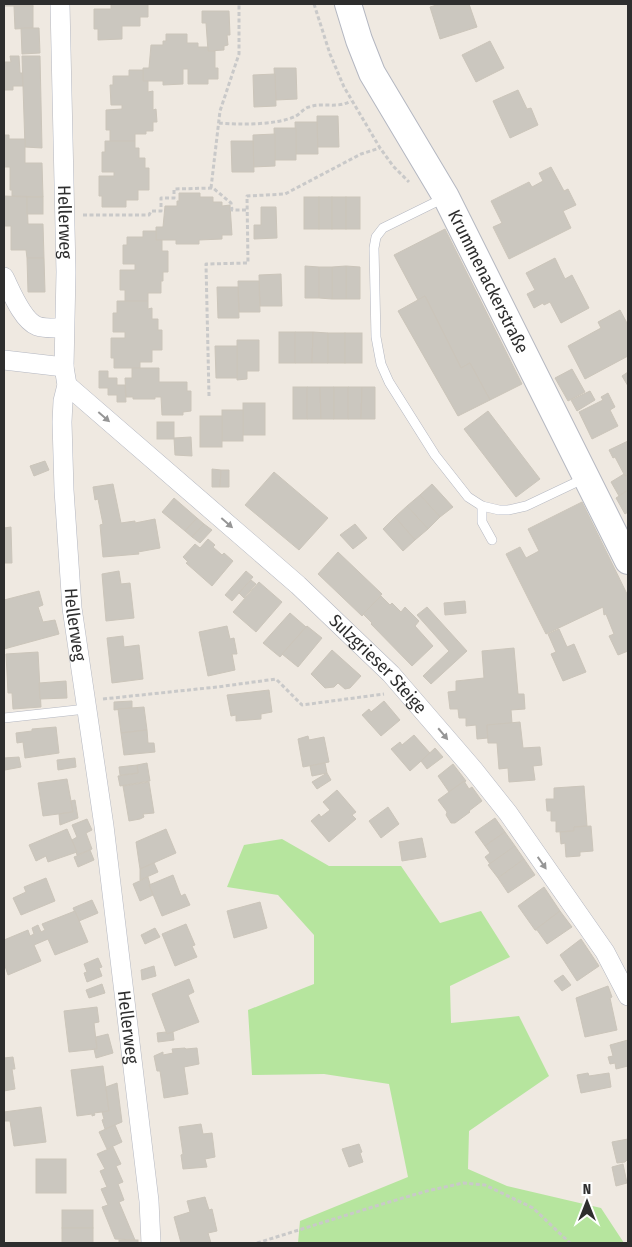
<svg xmlns="http://www.w3.org/2000/svg" width="632" height="1247" font-family="'Fira Sans Condensed',sans-serif">
  <style>
    .green { fill: #b6e59e }
    .building { fill: #cbc7bf; stroke: #cbc5ba }
    .lines { fill: none; stroke-linecap: round; stroke-linejoin: round }
    .service-casing { stroke: #b4b7c1; stroke-width: 10 }
    .minor-casing { stroke: #b4b7c1; stroke-width: 20 }
    .secondary-casing { stroke: #b4b7c1; stroke-width: 28 }
    .path { stroke: #c9c9c9; stroke-width: 3; stroke-dasharray: 4 2.5; stroke-linecap: butt }
    .service { stroke: #fff; stroke-width: 9 }
    .minor { stroke: #fff; stroke-width: 19 }
    .secondary { stroke: #fff; stroke-width: 26 }
    .oneway { fill: #969696 }
    .labels { text-anchor: middle; dominant-baseline: central; stroke-width: 4; stroke-linejoin: round; paint-order: stroke }
    .street-label { font-size: 18px; fill: #2e2e2e; stroke: #fff }
  </style>
  <rect width="100%" height="100%" fill="#efe9e1"/>
  <path class="green" d="M282,839L329,866H401L440,923L481,911L510,957L450,986L451,1023L519,1016L549,1076L469,1131L468,1169L507,1186L601,1208L624,1243H298L300,1221L408,1177L389,1084L324,1074L252,1075L248,1010L314,984V935L278,895L227,887L244,845Z"/>
  <g class="building">
    <rect x="4" y="4" width="29" height="2"/>
    <path d="M99,4H148V17H140V26H122V39L98,40V29H94V9H111V4Z"/>
    <path d="M440,4H469L477,27L440,39L430,7Z"/>
    <path d="M14,6H33V28L15,29Z"/>
    <path d="M202,11H229L230,35H227L228,45L224,46V50L208,51L206,23H202Z"/>
    <path d="M21,28H39L40,53L22,54Z"/>
    <path d="M166,34H187V43H198V47H208V51H215V68H218V79H208V84H188V69H183V84L163,85V81H143V68H149L151,45H163V41H166Z"/>
    <path d="M490,41L504,68L476,82L462,55Z"/>
    <path d="M10,56H19L20,73H22L23,86H13V90H4V62H11Z"/>
    <path d="M22,56H40L42,148L25,147Z"/>
    <path d="M274,68H296L297,99L276,100Z"/>
    <path d="M129,70H143V81H148V92L153,91V110L156,109L157,122H153V131H146V134H135V141H110V130H106V110L122,109V105H111L110,85H113V76H129Z"/>
    <path d="M275,74L276,106L254,107L253,75Z"/>
    <path d="M518,90L527,109L531,108L538,125L510,138L493,101Z"/>
    <path d="M317,116H338L339,147H317Z"/>
    <path d="M295,122H317L318,154H296Z"/>
    <path d="M274,128H296V160H275Z"/>
    <path d="M275,134V166L253,167V135Z"/>
    <path d="M4,135H9V139H25V163H42L43,197L12,196V190H10V167H4Z"/>
    <path d="M105,141H135V148H139V158H145V168H149V190H138V200H126V207H102V196H99V176H114V172H102V152H105Z"/>
    <path d="M231,141H253L254,172H232Z"/>
    <path d="M551,167L564,191L568,189L576,205L563,211L571,228L509,259L493,227L502,223L491,201L529,182L532,187L543,181L539,173Z"/>
    <path d="M179,193H200V197H213V202H222V206L230,205L232,235H222V239L199,240V244H176V240H156V227H163L165,206H177V201H179Z"/>
    <path d="M4,196L27,197L28,224H43L44,258H27L26,250H11V226H4Z"/>
    <rect x="27" y="197" width="16" height="17"/>
    <rect x="304" y="197" width="15" height="32"/>
    <rect x="319" y="197" width="13" height="32"/>
    <rect x="332" y="197" width="14" height="32"/>
    <rect x="346" y="197" width="14" height="32"/>
    <path d="M261,207H276L277,238L254,239V225H261Z"/>
    <path d="M445,229L522,384L490,400L470,363L461,368L425,296L418,300L394,255Z"/>
    <path d="M143,231H156V240H162V251H168V272H163V281H161V293H148V301H125V290H120V270H135V264H123V245H127V237H143Z"/>
    <path d="M27,258H44L45,292H28Z"/>
    <path d="M555,258L565,279L572,275L589,308L561,323L550,302L544,305L543,303L534,308L527,294L535,290L526,273Z"/>
    <path d="M305,266L319,267V298H305Z"/>
    <path d="M346,266L360,267V299H346Z"/>
    <path d="M346,266V299H332V267Z"/>
    <path d="M319,267H332V299L319,298Z"/>
    <path d="M281,274L282,306H260L259,275Z"/>
    <path d="M238,281H259L260,312H239Z"/>
    <path d="M217,287H238L239,318H218Z"/>
    <path d="M425,296L461,368L470,363L490,400L458,416L398,311Z"/>
    <path d="M117,301H148V309L152,308V319H158V330H162V350H152V362H140V368H114V358H111V338H125V332H113V313H117Z"/>
    <path d="M620,310L628,325V356L585,379L568,346L601,328L598,322Z"/>
    <rect x="279" y="332" width="16" height="31"/>
    <path d="M295,332H313L312,363H295Z"/>
    <path d="M313,332L328,333V363H312Z"/>
    <rect x="328" y="333" width="17" height="30"/>
    <rect x="345" y="333" width="17" height="30"/>
    <path d="M237,340H259V371H247V379L237,380Z"/>
    <path d="M215,346H237V378H216Z"/>
    <path d="M132,368H159V382H187V391H191V411L183,412V415H162L161,397H155V399H133V397H126L125,378H132Z"/>
    <path d="M572,369L585,392L568,401L555,378Z"/>
    <path d="M99,371H108V378H117V385H125L126,402H117V395H108V388H99Z"/>
    <path d="M628,372V386L622,376Z"/>
    <rect x="293" y="387" width="14" height="32"/>
    <path d="M307,387H320L321,419H307Z"/>
    <path d="M320,387H334V419H321Z"/>
    <rect x="334" y="387" width="14" height="32"/>
    <path d="M348,387H362L361,419H348Z"/>
    <path d="M362,387H375V419H361Z"/>
    <path d="M590,391L595,400L577,411L571,400Z"/>
    <path d="M608,393L615,407L610,410L618,426L592,439L579,412L603,400L601,397Z"/>
    <rect x="243" y="403" width="22" height="32"/>
    <rect x="222" y="410" width="21" height="31"/>
    <path d="M488,411L540,479L516,497L464,429Z"/>
    <rect x="200" y="416" width="22" height="31"/>
    <rect x="157" y="422" width="17" height="17"/>
    <path d="M191,437L192,456L175,455L174,438Z"/>
    <path d="M628,441V475L625,476L615,457L613,458L609,450Z"/>
    <path d="M45,461L49,470L34,476L30,466Z"/>
    <path d="M212,469L221,470L220,487H212Z"/>
    <path d="M221,470H229V487H220Z"/>
    <path d="M274,472L328,518L299,550L245,505Z"/>
    <path d="M624,474L625,476L628,475V490L619,496L611,482Z"/>
    <path d="M113,484L121,523L135,521V523L155,519L160,548L138,552L139,554L103,557L100,525L103,524L98,499L95,500L93,487Z"/>
    <path d="M432,484L453,507L440,517L420,495Z"/>
    <path d="M628,490V512L625,514L616,498Z"/>
    <path d="M420,495L440,517L428,529L407,506Z"/>
    <path d="M174,498L197,518L185,531L162,512Z"/>
    <path d="M582,502L628,596V651L618,655L609,636L614,634L606,614L604,615L603,607L546,634L506,554L520,547L526,558L539,551L528,529Z"/>
    <path d="M407,506L428,529L415,540L395,517Z"/>
    <path d="M395,517L415,540L403,551L383,529Z"/>
    <path d="M197,518L204,524L192,537L185,531Z"/>
    <path d="M204,524L212,530L200,543L192,537Z"/>
    <path d="M355,524L367,538L353,549L340,535Z"/>
    <path d="M11,527L12,563H4V528Z"/>
    <path d="M208,539L215,545L213,547L222,555L224,553L233,561L212,586L186,563L188,562L183,557L195,544L200,548Z"/>
    <path d="M338,552L382,594L362,616L318,574Z"/>
    <path d="M119,571L121,584L130,583L134,618L106,621L102,574Z"/>
    <path d="M246,571L253,577L232,601L225,595Z"/>
    <path d="M251,580L256,584L244,598L239,593Z"/>
    <path d="M259,582L282,602L256,632L233,612Z"/>
    <path d="M39,591L43,605L38,607L43,622L55,620L59,634L4,649V600Z"/>
    <path d="M381,596L390,605L392,603L401,612L405,607L419,621L415,626L433,646L412,666L371,624L372,623L363,614Z"/>
    <path d="M465,601L466,613L445,615L444,603Z"/>
    <path d="M427,607L467,651L431,684L423,676L449,651L417,615Z"/>
    <path d="M290,613L306,627L280,657L263,643Z"/>
    <path d="M227,626L230,639L234,638L237,654H232L235,670L208,676L199,632Z"/>
    <path d="M307,626L322,638L298,667L282,654Z"/>
    <path d="M559,629L567,647L574,644L586,672L563,681L551,654L556,652L548,634Z"/>
    <path d="M123,636L124,647L139,645L143,679L112,683L107,638Z"/>
    <path d="M514,648L518,694H524L525,709L511,710L512,723L487,725L488,738L477,739L476,725L466,726V718H459L458,709H450L448,692L456,691V681L484,678L482,651Z"/>
    <path d="M332,650L361,676L350,688L345,689L338,683L334,687L325,688L311,674Z"/>
    <path d="M38,652L41,707L13,709L12,693H8L6,654Z"/>
    <path d="M66,681L67,698L40,699L39,683Z"/>
    <path d="M269,690L272,712L261,714V719L236,721V715L231,716L227,695Z"/>
    <path d="M132,701V708L114,710V702Z"/>
    <path d="M384,701L400,720L381,736L362,715L369,709L371,712Z"/>
    <path d="M144,707L147,730L121,733L118,709Z"/>
    <path d="M520,722L523,748L540,747L542,765L533,766L535,780L509,782L508,768L499,769L497,743H488L487,725Z"/>
    <path d="M56,727L59,753L25,758L23,742L17,743L16,733L32,731V729Z"/>
    <path d="M147,730L148,743H154L155,752L124,755L121,733Z"/>
    <path d="M414,735L430,753L410,771L391,749L400,742L402,745Z"/>
    <path d="M308,736L309,740L324,737L329,762L303,767L298,739Z"/>
    <path d="M435,748L443,757L427,769L421,761Z"/>
    <path d="M19,757L21,767L5,770L4,758Z"/>
    <path d="M75,758L76,767L58,770L57,760Z"/>
    <path d="M147,763L150,781L120,786L118,776L138,773L137,765Z"/>
    <path d="M325,763L327,773L312,776L310,766Z"/>
    <path d="M453,764L466,781L449,792L438,776Z"/>
    <path d="M137,765L138,773L120,775L119,767Z"/>
    <path d="M327,773L331,780L317,789L312,782Z"/>
    <path d="M67,779L73,812L43,816L38,783Z"/>
    <path d="M464,781L469,789L472,787L482,801L469,811L470,812L455,823H451L446,815L447,812L438,800Z"/>
    <path d="M149,782L154,813L143,814L144,817L140,819L129,821L123,786Z"/>
    <path d="M584,786L587,826L574,827V831L556,832V821H551V811H547L546,799H554V788Z"/>
    <path d="M337,790L356,812L352,815L356,819L329,842L311,821L319,814L321,817L330,810L323,802Z"/>
    <path d="M75,800L78,818L60,825L59,814L73,812L71,801Z"/>
    <path d="M388,807L399,824L381,838L369,821Z"/>
    <path d="M495,818L505,832L485,846L475,832Z"/>
    <path d="M87,819L92,830L86,833L92,849L77,855L72,840L77,837L72,825Z"/>
    <path d="M591,826L593,851L580,852V856L566,857L565,843L561,844L560,832L574,831V827Z"/>
    <path d="M67,829L77,852L48,862L46,856L36,861L29,845Z"/>
    <path d="M166,829L176,853L140,869L136,842Z"/>
    <path d="M505,832L515,846L490,864L485,857L490,853L485,846Z"/>
    <path d="M422,838L426,857L402,861L399,842Z"/>
    <path d="M515,846L524,859L498,878L488,865Z"/>
    <path d="M90,850L94,860L78,867L74,857Z"/>
    <path d="M524,859L535,875L508,893L498,878Z"/>
    <path d="M154,863L158,872L140,880V869Z"/>
    <path d="M173,875L181,896L185,894L190,905L162,916L149,885Z"/>
    <path d="M148,877L150,884L149,885L153,895L140,901L133,884Z"/>
    <path d="M46,878L55,901L21,915L13,898L26,892L24,887Z"/>
    <path d="M544,887L560,911L535,930L518,906Z"/>
    <path d="M92,900L98,913L79,921L73,908Z"/>
    <path d="M260,902L267,928L234,938L227,911Z"/>
    <path d="M75,911L88,942L55,955L48,939L34,945L41,961L8,975L4,963V940L28,930L30,936L34,934L32,928L38,925L41,932L45,930L42,924Z"/>
    <path d="M560,911L572,927L547,944L537,930H535Z"/>
    <path d="M186,924L195,945L192,946L197,957L175,966L162,934Z"/>
    <path d="M155,928L160,937L145,944L141,935Z"/>
    <path d="M581,939L599,966L577,981L560,955Z"/>
    <path d="M98,958L102,967L99,968L102,976L87,982L84,973L87,972L84,964Z"/>
    <path d="M154,966L156,976L142,980L141,970Z"/>
    <path d="M563,975L571,985L562,991L554,981Z"/>
    <path d="M189,979L194,992L188,995L199,1022L167,1034L152,994Z"/>
    <path d="M102,984L105,993L89,998L86,990Z"/>
    <path d="M608,986L612,997L610,998L617,1030L585,1037L576,998Z"/>
    <path d="M97,1007L99,1022L94,1023L97,1049L69,1052L64,1011Z"/>
    <path d="M166,1032L167,1034L173,1032L174,1040L158,1042L157,1033Z"/>
    <path d="M108,1034L113,1053L96,1058L94,1049H97L96,1037Z"/>
    <path d="M628,1040V1066L616,1069L615,1063L610,1064L608,1057L613,1056L610,1045Z"/>
    <path d="M185,1048L186,1049L197,1048L199,1064L184,1067L188,1094L164,1098L160,1071H157L154,1056L163,1052V1055L173,1053L172,1049Z"/>
    <path d="M13,1057L15,1069H12L15,1089L4,1091V1058Z"/>
    <path d="M103,1066L109,1111L94,1113L95,1115L92,1116V1114L77,1116L71,1070Z"/>
    <path d="M588,1073L589,1076L609,1073L611,1087L581,1093L577,1075Z"/>
    <path d="M117,1083L122,1122L105,1129L102,1120L104,1119L102,1112L109,1111L106,1087Z"/>
    <path d="M41,1107L46,1142L14,1146L10,1121H4V1112Z"/>
    <path d="M201,1124L203,1134L212,1133L215,1157L205,1159L207,1167L183,1169L181,1155L183,1154L179,1127Z"/>
    <path d="M115,1125L122,1142L107,1149L99,1132Z"/>
    <path d="M628,1139V1159L625,1162L617,1163L612,1142Z"/>
    <path d="M359,1144L362,1152L360,1153L363,1162L349,1167L342,1149Z"/>
    <path d="M113,1147L121,1164L116,1166L123,1182L118,1184L124,1200L119,1202L135,1240L115,1239L102,1207L108,1205L101,1189L107,1187L100,1171L105,1169L97,1154Z"/>
    <rect x="36" y="1159" width="30" height="34"/>
    <path d="M623,1164L627,1183L616,1186L612,1167Z"/>
    <path d="M205,1197L209,1210L212,1209L217,1231L208,1233L211,1243H181L174,1217L190,1212L187,1201Z"/>
    <rect x="62" y="1210" width="31" height="18"/>
    <rect x="62" y="1228" width="31" height="15"/>
    <rect x="119" y="1240" width="19" height="3"/>
  </g>
  <g class="lines">
    <g class="service-casing">
      <g id="service">
        <path d="M444,198L383,228L376,237L374,248L376,337L381,364L389,382L435,455L468,497L482,506L499,510H508L526,506L583,479"/>
        <path d="M482,506V522L492,540"/>
        <path d="M4,718L86,709"/>
      </g>
    </g>
    <g class="minor-casing">
      <g id="minor">
        <path id="s1" d="M60,4L66,272L64,367L67,385L63,401L62,422L64,490L72,608L104,826L149,1201L151,1243"/>
        <path d="M4,277C11,291 22,320 37,326C45,329 56,328 64,328"/>
        <path d="M4,360L64,367"/>
        <path id="s2" d="M67,385L298,585L391,674L473,769L508,813L605,952L628,996"/>
      </g>
    </g>
    <g class="secondary-casing">
      <g id="secondary">
        <path id="s3" d="M348,4L359,40L372,73L446,197L628,561"/>
      </g>
    </g>
    <g class="path">
      <path d="M314,4L330,54L344,87L380,148L393,166L409,182"/>
      <path d="M219,123C239,125 278,125 296,116C301,113 304,108 309,107C323,102 337,109 351,101"/>
      <path d="M211,188L220,111L239,54V4"/>
      <path d="M83,215H149L151,211H161V198H174V189L213,188L231,203L232,210H247"/>
      <path d="M209,396L206,264L248,263L247,196L285,194L361,154L380,148"/>
      <path d="M103,699L217,687L276,679L302,705L384,694"/>
      <path d="M257,1243L379,1205L427,1191L463,1183L485,1185L533,1208L570,1243"/>
    </g>
    <use href="#service" class="service"/>
    <use href="#minor" class="minor"/>
    <use href="#secondary" class="secondary"/>
  </g>
  <defs><path id="oneway-solid" d="M-6-.8H1V-3.2L6.5 0L1 3.2V.8H-6Z" transform="scale(1.25)"/></defs>
  <g class="oneway">
    <use href="#oneway-solid" transform="translate(104 417) rotate(41)"/>
    <use href="#oneway-solid" transform="translate(227 523) rotate(41)"/>
    <use href="#oneway-solid" transform="translate(443 734) rotate(50)"/>
    <use href="#oneway-solid" transform="translate(542 863) rotate(55)"/>
  </g>
  <g class="labels">
    <g class="street-label">
      <text stroke="none"><textPath href="#s1" startOffset="218">Hellerweg</textPath></text>
      <text stroke="none"><textPath href="#s3" startOffset="312">Krummenackerstraße</textPath></text>
      <text stroke="none"><textPath href="#s1" startOffset="622">Hellerweg</textPath></text>
      <text stroke="none"><textPath href="#s2" startOffset="418">Sulzgrieser Steige</textPath></text>
      <text stroke="none"><textPath href="#s1" startOffset="1028">Hellerweg</textPath></text>
    </g>
  </g>
  <rect width="632" height="1247" fill="none" stroke="#2e2e2e" stroke-width="10"/>
  <g transform="translate(587 1202)" stroke="#ffffff" stroke-width="4" paint-order="stroke">
  <path d="M0-4L9 19L0 12L-9 19Z" fill="#2e2e2e"/>
  <text y="-8" font-size="14" font-weight="bold" text-anchor="middle" fill="#2e2e2e">N</text>
  </g>
</svg>
